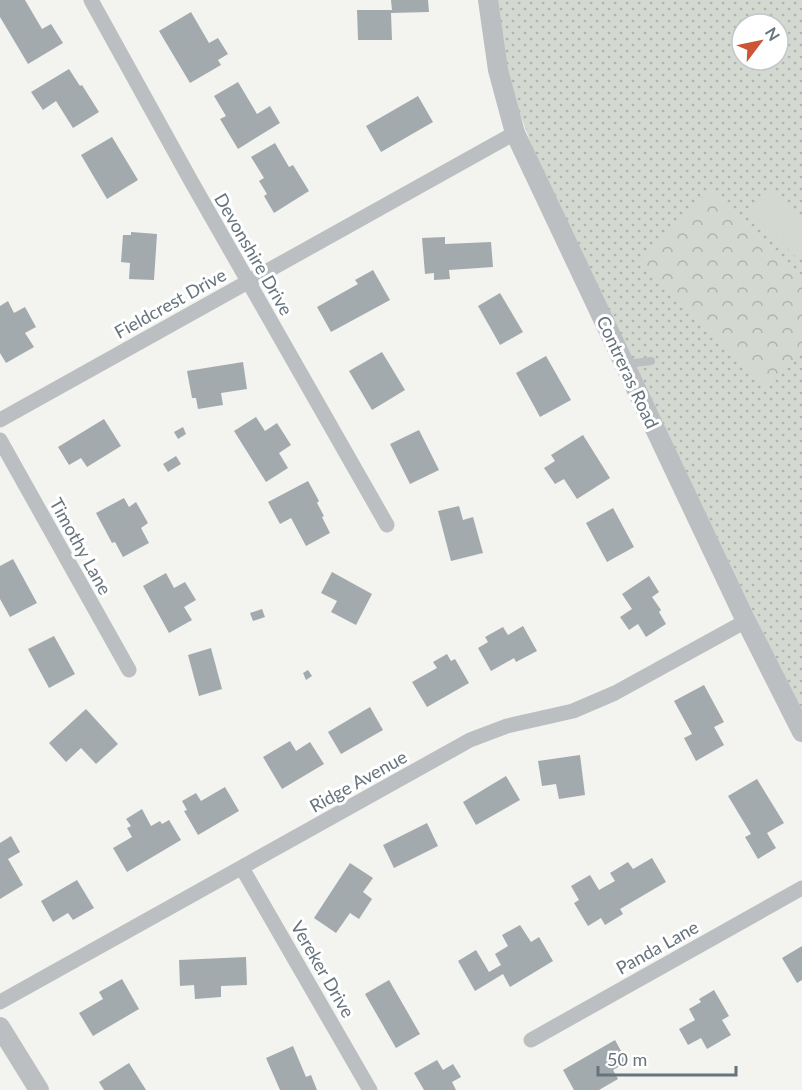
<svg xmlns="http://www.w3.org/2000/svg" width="802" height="1090" font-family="Lato,sans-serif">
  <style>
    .grass { fill: url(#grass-dots); fill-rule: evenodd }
    .forest { fill: url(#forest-crowns) }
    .garden { fill: #d3d8d0 }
    .building { fill: #a3aaae }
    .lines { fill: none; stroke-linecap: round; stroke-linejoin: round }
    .service { stroke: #bbbfc1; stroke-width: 8 }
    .minor { stroke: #bbbfc1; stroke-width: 15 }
    .tertiary { stroke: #bbbfc1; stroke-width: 20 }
    .labels { text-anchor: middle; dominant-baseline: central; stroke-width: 6; stroke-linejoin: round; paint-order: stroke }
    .street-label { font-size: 18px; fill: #66747d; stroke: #fff }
  </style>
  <defs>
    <pattern id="grass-dots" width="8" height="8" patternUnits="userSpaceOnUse" patternTransform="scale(1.5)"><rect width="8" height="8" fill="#d3d8d0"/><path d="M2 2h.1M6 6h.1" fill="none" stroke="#afb4ae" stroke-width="1.8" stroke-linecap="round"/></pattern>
    <pattern id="forest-crowns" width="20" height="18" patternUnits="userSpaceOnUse" patternTransform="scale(1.5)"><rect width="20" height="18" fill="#d3d8d0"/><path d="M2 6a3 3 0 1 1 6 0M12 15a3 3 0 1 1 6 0" fill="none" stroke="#afb4ae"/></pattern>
  </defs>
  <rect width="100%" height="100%" fill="#f3f3f0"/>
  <path class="grass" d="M495,0H802V715L534,152L516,103L503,54ZM742,24H778V60H742Z"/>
  <path class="forest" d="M709,190L802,279V351L768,387L639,263Z"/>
  <path class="garden" d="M771,189L802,220V251L796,257L749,211Z"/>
  <g class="building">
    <path d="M0,0H25L42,29L51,24L63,43L28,64L0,17Z"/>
    <path d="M391,0H428L429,12L391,13L392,40H358L357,10H392Z"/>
    <path d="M191,12L209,43L218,38L228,54L218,60L221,65L190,83L159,31Z"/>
    <path d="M69,69L80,86L82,85L99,112L73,128L56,101L43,110L31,92Z"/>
    <path d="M238,82L257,114L270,106L280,123L238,149L220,119L226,116L214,96Z"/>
    <path d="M418,96L433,122L381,152L366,126Z"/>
    <path d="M112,137L138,180L107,199L81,155Z"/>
    <path d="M275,143L289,167L293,165L309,191L274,213L264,196L267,194L259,181L264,178L251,157Z"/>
    <path d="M131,232L157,234L154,280L129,279L130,263L121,262L123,235H131Z"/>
    <path d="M445,237V244L491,242L493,267L449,270L450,279L434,280V273L425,274L422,238Z"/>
    <path d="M373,270L390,300L331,332L317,307L358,284L355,280Z"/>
    <path d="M500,293L523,332L500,345L478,306Z"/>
    <path d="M8,301L14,313L25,307L36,327L25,333L34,347L6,363L0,353V306Z"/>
    <path d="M382,352L405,390L372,410L349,371Z"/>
    <path d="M546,356L571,400L540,417L516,373Z"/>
    <path d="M243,362L247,389L221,393L223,405L198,409L196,398H192L187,371Z"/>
    <path d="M256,417L265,431L277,423L291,445L279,453L288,468L266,482L234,431Z"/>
    <path d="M104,419L121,446L87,467L81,458L69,465L58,447Z"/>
    <path d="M183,427L186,434L178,439L174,432Z"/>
    <path d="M419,430L439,470L410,484L390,444Z"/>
    <path d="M583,435L610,478L577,499L564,479L555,484L544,468L555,461L551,455Z"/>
    <path d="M176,456L181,464L168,472L163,464Z"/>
    <path d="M308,481L319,501L317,503L324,516L322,517L330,533L306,546L291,518L280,524L268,502Z"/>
    <path d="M124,498L129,507L136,502L148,523L141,528L149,543L123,557L115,542L112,543L96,513Z"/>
    <path d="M459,506L463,520L473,517L483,553L451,561L438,511Z"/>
    <path d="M613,508L634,547L607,562L586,523Z"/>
    <path d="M13,559L37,603L10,617L0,599V566Z"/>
    <path d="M332,572L372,594L356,625L331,612L337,601L321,593Z"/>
    <path d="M166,573L174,588L185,582L196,600L184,607L192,620L169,633L143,586Z"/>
    <path d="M649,576L659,592L652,597L661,610L659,612L666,624L646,637L638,624L629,630L620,617L632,609L622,594Z"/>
    <path d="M262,609L265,617L253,621L250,613Z"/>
    <path d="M523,626L537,651L516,662L514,658L491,671L478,648L488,642L485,637L503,627L508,635Z"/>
    <path d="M54,636L75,674L49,688L28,649Z"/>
    <path d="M211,648L222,689L199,696L188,655Z"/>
    <path d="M447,654L451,661L455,659L469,683L427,707L412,682L437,668L433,662Z"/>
    <path d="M308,670L312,676L306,680L303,673Z"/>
    <path d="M704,685L724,722L714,727L724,745L696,761L684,738L692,734L674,701Z"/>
    <path d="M370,707L383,730L341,754L328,732Z"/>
    <path d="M86,709L118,744L96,764L81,748L66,762L49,743Z"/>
    <path d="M290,741L296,751L310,742L324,764L282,789L263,757Z"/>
    <path d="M580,755L585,795L559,799L556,784L542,786L538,761Z"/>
    <path d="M506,776L520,800L476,825L463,802Z"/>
    <path d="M757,779L784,823L767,833L776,848L758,859L745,837L751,834L728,796Z"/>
    <path d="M225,787L239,811L198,835L184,811L187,810L182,801L196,793L201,801Z"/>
    <path d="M142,809L151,826L160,821L162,824L169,820L181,840L127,872L113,848L132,837L127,828L131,826L126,819Z"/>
    <path d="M427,823L438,846L394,868L383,845Z"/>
    <path d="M11,836L20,852L8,859L23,885L0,899V843Z"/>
    <path d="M652,858L666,882L620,909L623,914L605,925L601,918L588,926L574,903L579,900L571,886L590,875L599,890L615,881L610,873L628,862L633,869Z"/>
    <path d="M350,863L373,878L363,892L372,899L359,919L350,913L336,933L314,918Z"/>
    <path d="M77,880L94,908L73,920L68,913L53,922L41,901Z"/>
    <path d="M520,925L531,942L539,937L553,961L510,987L503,974L475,991L458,961L476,950L489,972L501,965L495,954L508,946L502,935Z"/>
    <path d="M802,946V980L797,983L782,958Z"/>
    <path d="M246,957L247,985L221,986V997L195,999L194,985L180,986L179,960Z"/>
    <path d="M122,979L139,1009L93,1036L79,1013L103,999L99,992Z"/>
    <path d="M389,980L420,1034L396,1048L365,994Z"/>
    <path d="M714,990L729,1016L722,1020L731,1035L707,1049L701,1038L688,1045L679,1029L695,1020L689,1009L701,1002L699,999Z"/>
    <path d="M615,1040L627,1062L613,1070L618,1079L599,1090H574L563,1070Z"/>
    <path d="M293,1046L306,1077L311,1075L317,1090H280L266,1058Z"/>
    <path d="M437,1060L443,1070L453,1064L461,1077L452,1082L456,1090H424L414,1073Z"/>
    <path d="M129,1063L146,1090H104L99,1082Z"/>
  </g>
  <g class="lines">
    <path class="service" d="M626,364L651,361"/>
    <g class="minor">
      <path d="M91,0L191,181L387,525"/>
      <path d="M0,420L515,133"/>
      <path d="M0,440L129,670"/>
      <path d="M242,868L370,1090"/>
      <path d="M0,1002L470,740L507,726L573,711L615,693L746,621"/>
      <path d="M531,1040L802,888"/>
    </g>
    <g class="tertiary">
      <path d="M488,0L498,70L515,133L746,621L802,732"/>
      <path d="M0,1027L39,1090"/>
    </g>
  </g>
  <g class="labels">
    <g class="street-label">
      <text transform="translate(254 254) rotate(60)">Devonshire Drive</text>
      <text transform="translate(170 303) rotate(-29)">Fieldcrest Drive</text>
      <text transform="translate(628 372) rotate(65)">Contreras Road</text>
      <text transform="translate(81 546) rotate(61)">Timothy Lane</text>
      <text transform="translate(358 781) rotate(-29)">Ridge Avenue</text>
      <text transform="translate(657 947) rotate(-29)">Panda Lane</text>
      <text transform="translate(323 969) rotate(60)">Vereker Drive</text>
    </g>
  </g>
  <g transform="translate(760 42) rotate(58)"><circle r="28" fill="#ffffff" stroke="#c2c7cb" stroke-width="1.5"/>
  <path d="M0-4.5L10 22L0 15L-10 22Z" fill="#cd5536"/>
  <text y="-9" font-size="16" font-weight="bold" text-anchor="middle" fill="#66747d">N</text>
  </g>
  <path d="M598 1066v9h138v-9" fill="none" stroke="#66747d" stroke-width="3"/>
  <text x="607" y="1066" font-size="18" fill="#66747d" stroke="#ffffff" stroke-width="4.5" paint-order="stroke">50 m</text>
</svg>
